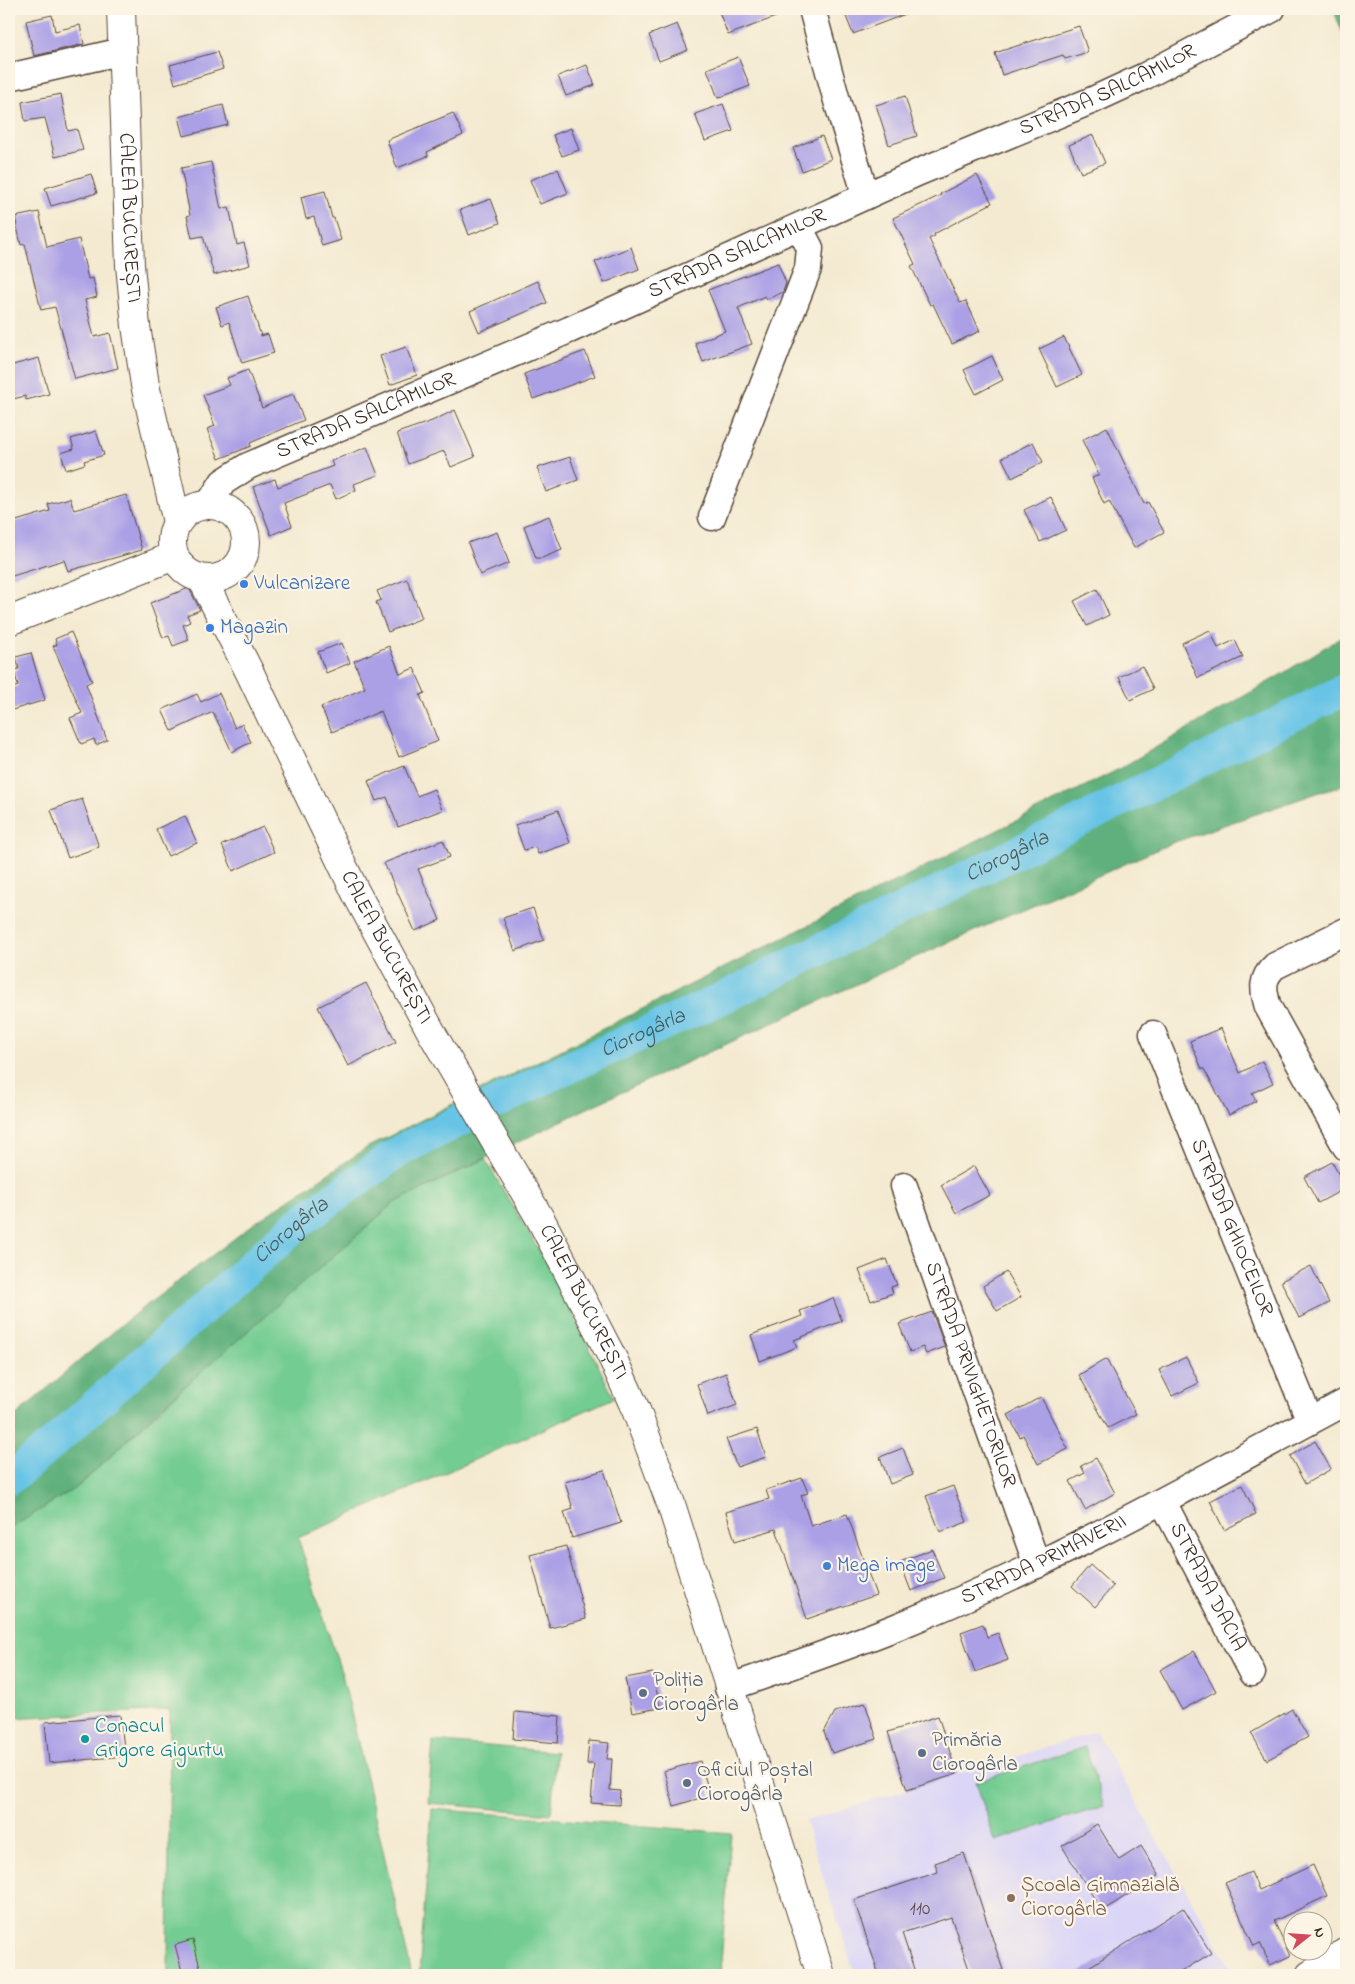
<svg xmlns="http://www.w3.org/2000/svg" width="1355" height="1984" font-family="'Indie Flower',sans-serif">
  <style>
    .built { fill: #dbd6f7 }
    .green { fill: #73cc92; stroke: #577b58 }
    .forest { fill: #5eb07c; stroke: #4c6d4d }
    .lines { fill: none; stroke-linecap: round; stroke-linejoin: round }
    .river { stroke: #68c4e6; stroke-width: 32 }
    .building { fill: #aba0e6 }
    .minor-casing { stroke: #574739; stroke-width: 29 }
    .major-casing { stroke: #574739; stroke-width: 30 }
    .minor { stroke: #fff; stroke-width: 26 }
    .major { stroke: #fff; stroke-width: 28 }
    .shop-dot { fill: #3f7fe0; stroke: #fcf5e5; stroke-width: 2 }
    .service-dot { fill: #5c6f8a; stroke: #fcf5e5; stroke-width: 2 }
    .culture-dot { fill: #0f9aa8; stroke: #fcf5e5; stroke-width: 2 }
    .education-dot { fill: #8d6e63; stroke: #fcf5e5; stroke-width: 2 }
    .labels { text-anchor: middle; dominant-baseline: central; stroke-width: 4.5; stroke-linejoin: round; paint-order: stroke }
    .number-label { font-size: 19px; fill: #574850 }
    .street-label { font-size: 21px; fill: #3b2a1e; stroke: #fcf5e5 }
    .shop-label { font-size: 21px; fill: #366cbe; stroke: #fcf5e5; text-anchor: start }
    .service-label { font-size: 21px; fill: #4e5e75; stroke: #fcf5e5; text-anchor: start }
    .culture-label { font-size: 21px; fill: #0d838f; stroke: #fcf5e5; text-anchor: start }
    .education-label { font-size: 21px; fill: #785e54; stroke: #fcf5e5; text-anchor: start }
    .water-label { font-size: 22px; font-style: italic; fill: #48585a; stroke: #fcf5e5 }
  </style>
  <rect width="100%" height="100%" fill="#fcf5e5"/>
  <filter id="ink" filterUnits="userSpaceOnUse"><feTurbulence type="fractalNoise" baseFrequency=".02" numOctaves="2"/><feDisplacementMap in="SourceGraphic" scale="10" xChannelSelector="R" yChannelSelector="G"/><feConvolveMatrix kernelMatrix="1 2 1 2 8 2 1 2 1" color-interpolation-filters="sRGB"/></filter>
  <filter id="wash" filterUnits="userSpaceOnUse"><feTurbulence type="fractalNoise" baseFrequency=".0096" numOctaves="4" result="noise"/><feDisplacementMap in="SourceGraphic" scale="20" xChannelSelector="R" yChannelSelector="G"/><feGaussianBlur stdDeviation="1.12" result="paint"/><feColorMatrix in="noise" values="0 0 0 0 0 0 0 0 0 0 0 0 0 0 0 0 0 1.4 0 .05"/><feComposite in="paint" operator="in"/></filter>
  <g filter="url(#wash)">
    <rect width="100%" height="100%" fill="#f4ead1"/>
    <path class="built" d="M1096,1732L1235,1975H855L805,1821Z"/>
    <g class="green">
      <path d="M485,1159L556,1279L614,1398L298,1538L343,1678L412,1975H168L170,1710L9,1718V1529L80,1485L198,1374L394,1203Z"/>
      <path d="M433,1741L556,1752L551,1814L428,1803Z"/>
      <path d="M1085,1747L1104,1806L995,1841L976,1782Z"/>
      <path d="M432,1809L731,1833L720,1975H419Z"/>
    </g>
    <g class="forest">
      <path d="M1333,9H1346V41Z"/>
      <path d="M1346,634V785L1326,790L1172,843L905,962L592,1106L394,1203L160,1408L80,1485L9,1529V1421L127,1320L256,1222L368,1147L1117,770L1282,674Z"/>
    </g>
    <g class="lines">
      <path class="river" id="s1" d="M9,1479L44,1451L301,1221L401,1150L556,1073L725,997L1346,689"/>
    </g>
    <g id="blocks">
      <g class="building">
        <path d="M718,9H794V10L728,35Z"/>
        <path d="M843,9H915L916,10L853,34Z"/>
        <path d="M52,15L55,31L80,25L84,44L34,56L26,21Z"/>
        <path d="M677,24L688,50L659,61L649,35Z"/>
        <path d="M1079,26L1088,52L1065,59L1063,55L1002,75L995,53Z"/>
        <path d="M217,52L223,69L175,84L170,65Z"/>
        <path d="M738,57L750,86L718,98L707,69Z"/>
        <path d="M587,65L595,85L566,96L558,76Z"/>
        <path d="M61,94L68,131L77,129L83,150L55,157L45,118L25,121L22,102Z"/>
        <path d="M905,96L917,136L889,145L876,105Z"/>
        <path d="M723,104L733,131L705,141L695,114Z"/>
        <path d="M223,105L228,125L184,136L179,117Z"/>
        <path d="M453,113L463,135L427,152L428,156L397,168L387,140Z"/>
        <path d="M571,128L579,150L562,156L553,135Z"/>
        <path d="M1093,135L1105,163L1081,173L1069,145Z"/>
        <path d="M822,136L831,159L802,171L793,148Z"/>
        <path d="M211,162L221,209L229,207L237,245L244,243L250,265L214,275L203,236L192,238L187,216L190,215L181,168Z"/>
        <path d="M558,169L568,193L540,204L530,180Z"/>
        <path d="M91,174L97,193L51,206L45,188Z"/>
        <path d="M977,175L992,203L934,234L935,236L929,239L960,303L966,301L980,331L952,344L933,304L930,305L911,266L915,264L893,218L941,195L940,194Z"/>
        <path d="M325,191L332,218H334L341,240L322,246L314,217L306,219L301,197Z"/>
        <path d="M491,199L500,223L469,235L460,210Z"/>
        <path d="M39,212L47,247L79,239L88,279L93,278L97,297L85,300L94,337L110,333L118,368L75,379L55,307L41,310L25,244L21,245L15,217Z"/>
        <path d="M631,247L639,269L604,283L595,262Z"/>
        <path d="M778,263L786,283L783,292L767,299L765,296L738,308L752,344L703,362L695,343L725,331L708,290Z"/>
        <path d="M538,281L547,303L479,332L470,311Z"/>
        <path d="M248,296L261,336L268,334L274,353L242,363L229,322L222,325L216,307Z"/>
        <path d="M1064,337L1082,375L1057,387L1039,349Z"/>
        <path d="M406,347L417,375L390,385L380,356Z"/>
        <path d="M585,351L595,376L533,399L524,374Z"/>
        <path d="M992,356L1003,380L976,394L964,370Z"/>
        <path d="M39,358L49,394L26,400L25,396L9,400V366Z"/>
        <path d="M248,370L262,408L293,394L304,420L250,443L251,446L219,459L207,429L215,426L203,395L230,385L227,378Z"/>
        <path d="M455,410L475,457L451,467L444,451L408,464L397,433L432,421Z"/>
        <path d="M1107,427L1144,504L1148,502L1164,532L1134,548L1109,501L1104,504L1092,478L1099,475L1082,440Z"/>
        <path d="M96,431L104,455L84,461L85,464L66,470L61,453L74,449L71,439Z"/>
        <path d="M1033,442L1043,462L1012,478L1002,458Z"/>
        <path d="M367,447L378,475L354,484L356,490L336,499L330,485L284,503L292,526L271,535L253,487L275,479L278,487L333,466L331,461Z"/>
        <path d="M570,457L578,480L546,492L537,468Z"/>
        <path d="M126,495L142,550L68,571L64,560L9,577V523L50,511L48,504L70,498L74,510Z"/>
        <path d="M1051,497L1066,530L1040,542L1024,510Z"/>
        <path d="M549,516L562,550L542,558H536L524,526Z"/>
        <path d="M497,532L509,563L480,575L468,543Z"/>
        <path d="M407,579L422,618L388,632L376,602L381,600L377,591Z"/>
        <path d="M189,588L200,610L187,615L190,622L183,625L189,640L173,646L169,636L163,638L150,603Z"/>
        <path d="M1097,589L1109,615L1087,626L1074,601Z"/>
        <path d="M1210,630L1218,648L1235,640L1243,657L1198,678L1182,643Z"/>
        <path d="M71,632L92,681L86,684L107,740L96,745L94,739L81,744L70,718L82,713L53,646L57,645L55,639Z"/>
        <path d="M342,643L350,663L326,673L318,652Z"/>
        <path d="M389,646L400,674L414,668L425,693L420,695L438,741L399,757L381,711L332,732L321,707L365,688L354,661Z"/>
        <path d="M31,653L45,700L9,711V689L18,686L14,670L19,669L16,657Z"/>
        <path d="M1142,666L1153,689L1130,700L1119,677Z"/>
        <path d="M219,693L235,728L242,724L251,742L232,752L213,712L172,731L162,710L197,694L201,702Z"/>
        <path d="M404,766L417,796L434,789L442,810L398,827L387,797L376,801L368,781Z"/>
        <path d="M82,799L99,847L68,858L51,810Z"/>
        <path d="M558,810L570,843L538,854L535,847L524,850L515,825Z"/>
        <path d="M185,816L197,843L168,856L156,829Z"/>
        <path d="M263,827L274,852L233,871L222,845Z"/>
        <path d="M443,840L450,857L418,869L440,920L415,931L384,863Z"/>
        <path d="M533,908L544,940L515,951L503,918Z"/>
        <path d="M366,983L396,1042L348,1066L318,1007Z"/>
        <path d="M1221,1028L1240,1073L1262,1061L1273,1083L1252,1093L1256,1101L1229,1115L1204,1069H1202L1190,1041Z"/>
        <path d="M1332,1162L1346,1188L1318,1203L1304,1177Z"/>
        <path d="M974,1166L990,1195L956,1213L941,1185Z"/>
        <path d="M887,1259L897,1285L891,1287L893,1293L871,1301L859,1270Z"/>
        <path d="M1311,1266L1329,1303L1299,1318L1281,1281Z"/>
        <path d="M1006,1272L1021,1297L997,1311L983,1286Z"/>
        <path d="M833,1298L842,1321L794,1340L797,1347L760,1361L751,1335L802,1316L800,1311Z"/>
        <path d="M932,1312L945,1347L926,1354L923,1347L910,1352L899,1324Z"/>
        <path d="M1186,1357L1199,1383L1172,1396L1159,1370Z"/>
        <path d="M1106,1359L1136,1414L1108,1428L1079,1375Z"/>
        <path d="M726,1373L737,1405L708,1416L697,1384Z"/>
        <path d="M1041,1397L1068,1449L1038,1464L1023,1435L1020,1437L1008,1415Z"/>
        <path d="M757,1429L766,1457L737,1467L726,1439Z"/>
        <path d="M1315,1441L1331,1469L1305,1484L1290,1456Z"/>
        <path d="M903,1448L913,1475L890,1484L880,1457Z"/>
        <path d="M1096,1458L1115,1493L1085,1510L1070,1481L1085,1473L1081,1466Z"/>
        <path d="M604,1470L621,1523L572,1538L564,1512L573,1509L565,1482Z"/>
        <path d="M802,1478L808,1493L801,1495L811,1526L847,1514L876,1595L807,1619L776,1529L735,1541L726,1512L769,1499L766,1490Z"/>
        <path d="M1242,1485L1256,1514L1224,1530L1210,1501Z"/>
        <path d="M953,1486L967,1522L940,1532L926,1496Z"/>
        <path d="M566,1546L586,1619L550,1628L530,1555Z"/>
        <path d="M932,1549L944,1578L911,1591L900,1562Z"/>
        <path d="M1090,1565L1113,1586L1095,1607L1072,1586Z"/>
        <path d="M983,1624L987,1637L998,1633L1008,1660L975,1672L961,1632Z"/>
        <path d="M1194,1651L1216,1691L1182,1710L1160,1670Z"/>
        <path d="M653,1673L660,1708L632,1713L625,1678Z"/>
        <path d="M865,1703L877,1739L832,1753L824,1732L835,1712Z"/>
        <path d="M1292,1709L1308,1737L1267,1760L1251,1733Z"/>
        <path d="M515,1712L560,1716L558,1743L513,1739Z"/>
        <path d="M120,1715L125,1756L49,1763L45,1722Z"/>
        <path d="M938,1716L957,1774L907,1790L888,1732Z"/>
        <path d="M589,1741L609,1743L607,1759H612L610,1790L620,1791L619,1805L591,1803L594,1764H587Z"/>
        <path d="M700,1761L710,1795L674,1806L664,1771Z"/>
        <path d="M1097,1824L1119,1860L1141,1846L1159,1875L1102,1911L1062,1846Z"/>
        <path d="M964,1853L1003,1970L986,1975H971L951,1917L902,1933L916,1975H879L854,1900L938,1872L935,1863Z"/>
        <path d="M1313,1865L1327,1896L1274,1921L1290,1956L1270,1965L1260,1943L1254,1946L1225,1883L1251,1872L1259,1890Z"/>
        <path d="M1183,1908L1211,1953L1176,1975H1076Z"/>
        <path d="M193,1940L202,1975H183L175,1945Z"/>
      </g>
    </g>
  </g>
  <g filter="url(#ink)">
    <use href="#blocks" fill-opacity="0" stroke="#574739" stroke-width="1"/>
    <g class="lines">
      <g class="minor-casing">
        <g id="minor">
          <path d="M812,9L837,101L866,196"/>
          <path d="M9,77L123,51"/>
          <path id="s2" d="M209,504L223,482L248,466L569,330L919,172L1093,100L1145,76L1272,9"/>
          <path d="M712,517L808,269L810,248L799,227"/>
          <path d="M1346,931L1275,966C1261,978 1263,990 1268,1007L1346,1147"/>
          <path id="s3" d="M1153,1034L1310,1421"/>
          <path id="s4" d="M904,1186L1037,1565"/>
          <path id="s5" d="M1163,1502L1252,1673"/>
          <path id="s6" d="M728,1688C788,1667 848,1647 906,1623C1059,1561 1202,1479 1346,1402"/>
        </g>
      </g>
      <g class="major-casing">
        <g id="major">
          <path id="s7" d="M121,9L130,265L136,326L145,385L177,522"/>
          <circle cx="209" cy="542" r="37"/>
          <path id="s8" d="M202,579L249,671L356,893L433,1035L541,1220L613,1359L636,1410L671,1504L821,1975"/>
          <path d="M9,621L174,556"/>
          <path d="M1310,1975L1346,1952"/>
        </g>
      </g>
      <use href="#minor" class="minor"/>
      <use href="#major" class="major"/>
    </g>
  </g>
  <g class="shop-dot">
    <circle cx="244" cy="584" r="5"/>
    <circle cx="210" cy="628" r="5"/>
    <circle cx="827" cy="1566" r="5"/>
  </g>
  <g class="service-dot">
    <circle cx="643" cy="1693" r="5"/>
    <circle cx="922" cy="1753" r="5"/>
    <circle cx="687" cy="1783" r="5"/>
  </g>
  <circle class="culture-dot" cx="85" cy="1739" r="5"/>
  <circle class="education-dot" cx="1011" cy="1898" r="5"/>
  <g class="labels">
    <g class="number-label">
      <text x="920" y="1909">110</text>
    </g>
    <g class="street-label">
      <text stroke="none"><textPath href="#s2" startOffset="994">STRADA SALCAMILOR</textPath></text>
      <text stroke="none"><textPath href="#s7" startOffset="209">CALEA BUCUREȘTI</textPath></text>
      <text stroke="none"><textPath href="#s2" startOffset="589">STRADA SALCAMILOR</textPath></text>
      <text stroke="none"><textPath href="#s2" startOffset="184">STRADA SALCAMILOR</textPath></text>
      <text stroke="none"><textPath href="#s8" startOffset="412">CALEA BUCUREȘTI</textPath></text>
      <text stroke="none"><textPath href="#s3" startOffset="209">STRADA GHIOCEILOR</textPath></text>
      <text stroke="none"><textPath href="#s8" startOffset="818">CALEA BUCUREȘTI</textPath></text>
      <text stroke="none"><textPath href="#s4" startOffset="200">STRADA PRIVIGHETORILOR</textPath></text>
      <text stroke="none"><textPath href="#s6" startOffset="341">STRADA PRIMĂVERII</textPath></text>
      <text stroke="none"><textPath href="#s5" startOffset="96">STRADA DACIA</textPath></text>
    </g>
    <g class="shop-label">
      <text x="254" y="584">Vulcanizare</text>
      <text x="220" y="628">Magazin</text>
      <text x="837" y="1566">Mega image</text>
    </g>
    <g class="service-label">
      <text x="653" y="1681">Poliția<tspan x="653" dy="24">Ciorogârla</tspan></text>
      <text x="932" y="1741">Primăria<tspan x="932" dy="24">Ciorogârla</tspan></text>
      <text x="697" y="1771">Oficiul Poștal<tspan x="697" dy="24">Ciorogârla</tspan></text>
    </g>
    <g class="culture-label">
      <text x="95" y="1727">Conacul<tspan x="95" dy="24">Grigore Gigurtu</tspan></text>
    </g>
    <g class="education-label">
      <text x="1021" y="1886">Școala Gimnazială<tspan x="1021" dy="24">Ciorogârla</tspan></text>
    </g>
    <g class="water-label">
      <text stroke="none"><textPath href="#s1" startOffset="1186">Ciorogârla</textPath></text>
      <text stroke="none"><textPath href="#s1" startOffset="781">Ciorogârla</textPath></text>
      <text stroke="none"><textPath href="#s1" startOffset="376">Ciorogârla</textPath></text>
    </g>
  </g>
  <rect width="1355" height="1984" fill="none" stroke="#fcf5e5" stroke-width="30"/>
  <g transform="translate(1308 1936) rotate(73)"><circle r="24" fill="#fcf5e5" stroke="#afa495"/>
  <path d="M0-4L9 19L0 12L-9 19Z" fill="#d1495b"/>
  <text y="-8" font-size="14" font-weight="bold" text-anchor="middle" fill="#3b2a1e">N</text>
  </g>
</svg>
